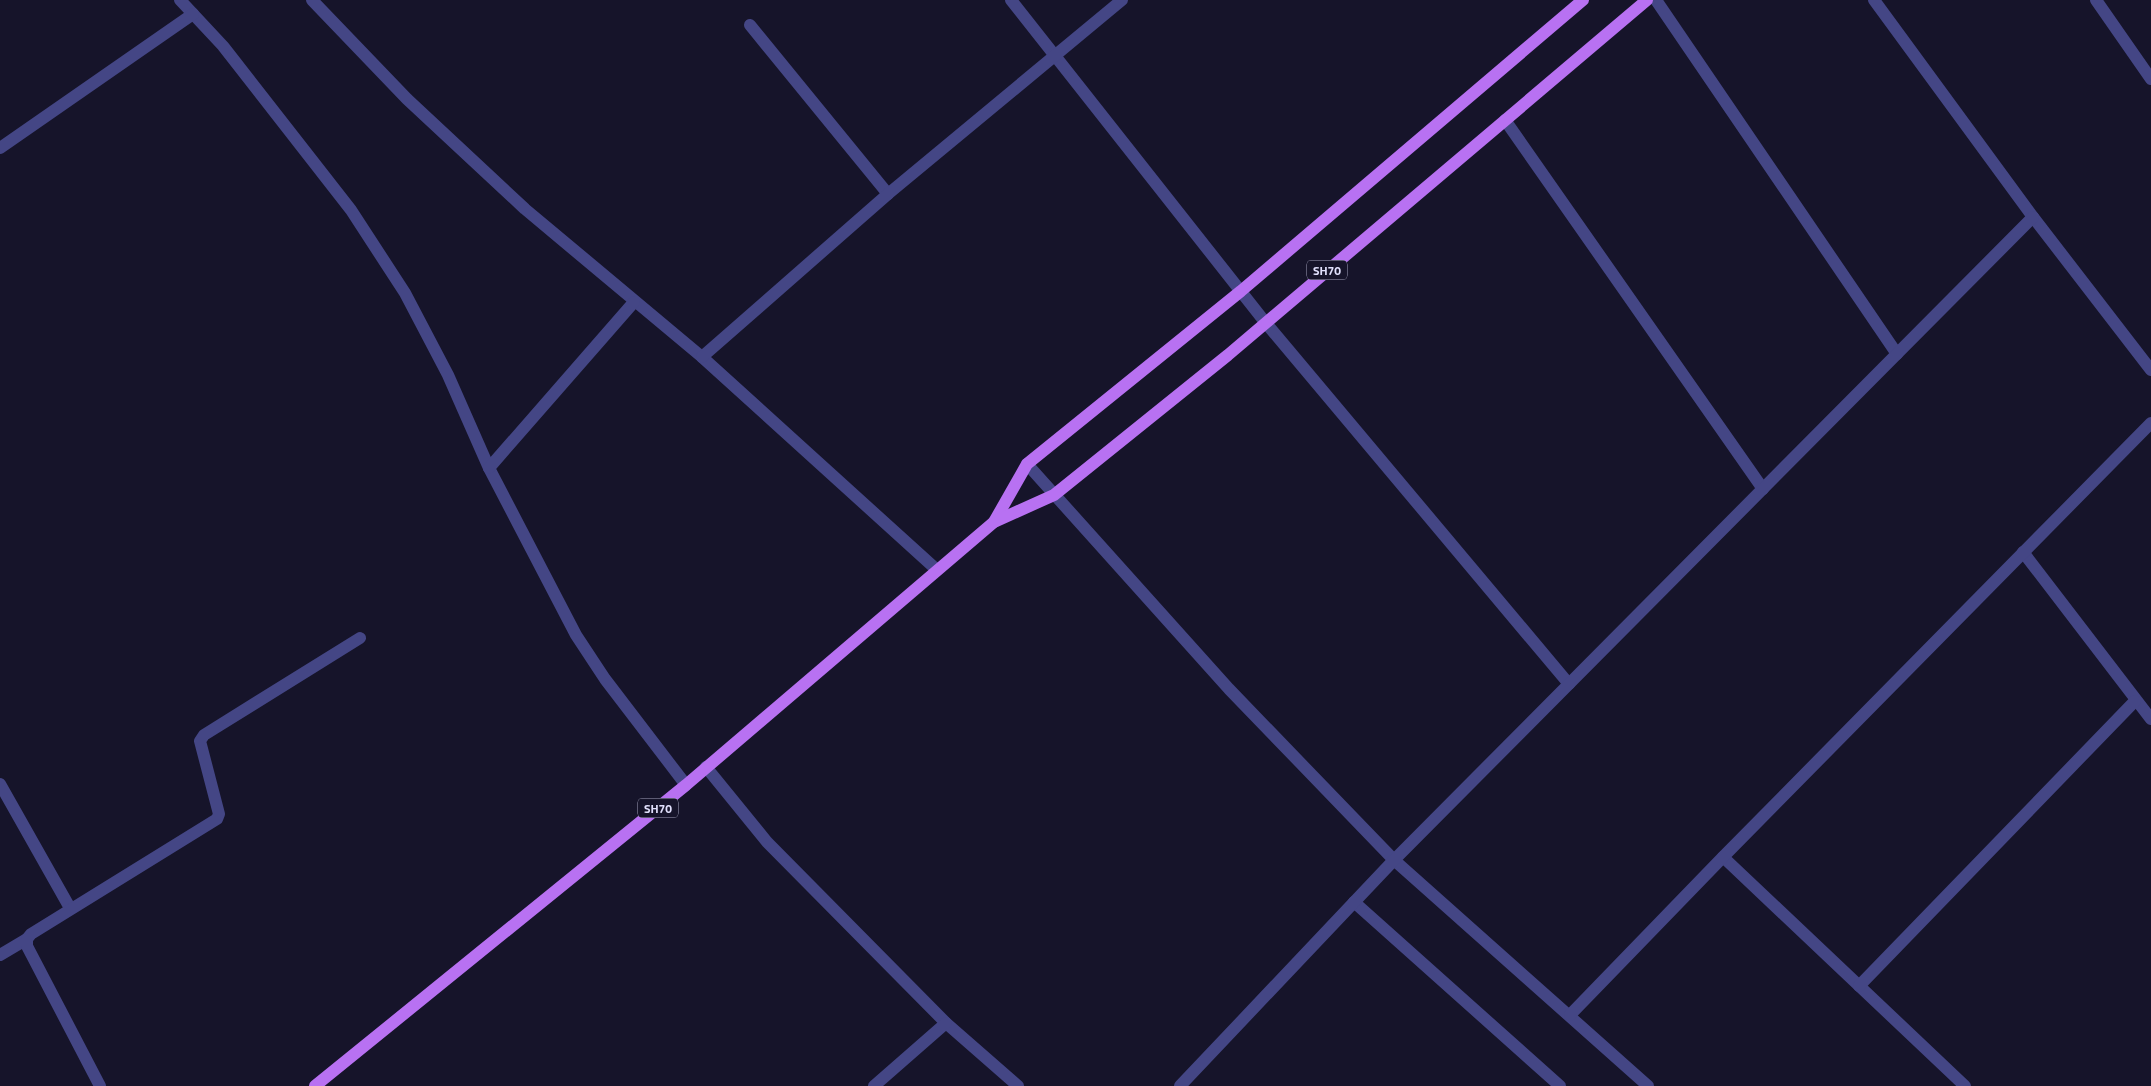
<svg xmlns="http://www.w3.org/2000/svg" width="2151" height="1086" font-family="'Titillium Web',sans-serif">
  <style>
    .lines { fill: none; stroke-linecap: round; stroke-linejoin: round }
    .minor { stroke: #444685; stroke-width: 12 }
    .major { stroke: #b871f2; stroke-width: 12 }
    .labels { text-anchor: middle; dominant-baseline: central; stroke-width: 4; stroke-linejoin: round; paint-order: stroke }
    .shield { fill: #16142a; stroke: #a4a3bd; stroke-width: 1 }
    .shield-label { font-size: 12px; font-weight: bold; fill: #e1e0fc }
  </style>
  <rect width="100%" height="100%" fill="#16142a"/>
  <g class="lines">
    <g class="minor">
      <path d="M180,0L223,46L351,210L405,293L448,375L489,468L576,635L605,679L686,785"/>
      <path d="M312,0L407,99L525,209L702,357L937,570"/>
      <path d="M1011,0L1265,322L1569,684"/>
      <path d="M1656,0L1897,354"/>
      <path d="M1874,0L2033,217L2151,370"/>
      <path d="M2096,0L2151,79"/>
      <path d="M750,25L888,194"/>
      <path d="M1505,120L1763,489"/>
      <path d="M0,148L193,14"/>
      <path d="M702,357L888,194L1122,0"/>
      <path d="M1027,464L1229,689L1394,860L1648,1086"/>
      <path d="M489,468L634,302"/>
      <path d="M2023,552L2151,719"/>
      <path d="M706,767L767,842L946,1023L1018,1086"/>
      <path d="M0,784L70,908"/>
      <path d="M1723,857L1965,1086"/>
      <path d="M1354,902L1560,1086"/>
      <path d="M0,955L27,939"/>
      <path d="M1859,986L2135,701"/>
      <path d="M1570,1015L1723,857L2151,423"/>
      <path d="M100,1086L27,946V939L31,934L217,819L219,814L200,741L204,735L360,638"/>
      <path d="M874,1086L946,1023"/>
      <path d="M1180,1086L1394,860L2033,217"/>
    </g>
    <g class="major">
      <path d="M994,522L1027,464L1241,291L1583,0"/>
      <path d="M315,1086L686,785L994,522L1054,495L1228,355L1647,0"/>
    </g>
  </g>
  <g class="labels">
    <g class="shield">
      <rect x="1307" y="260.5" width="40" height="19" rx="4"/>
      <rect x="638" y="798.5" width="40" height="19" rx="4"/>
    </g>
    <g class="shield-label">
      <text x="1327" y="270">SH70</text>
      <text x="658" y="808">SH70</text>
    </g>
  </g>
</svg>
